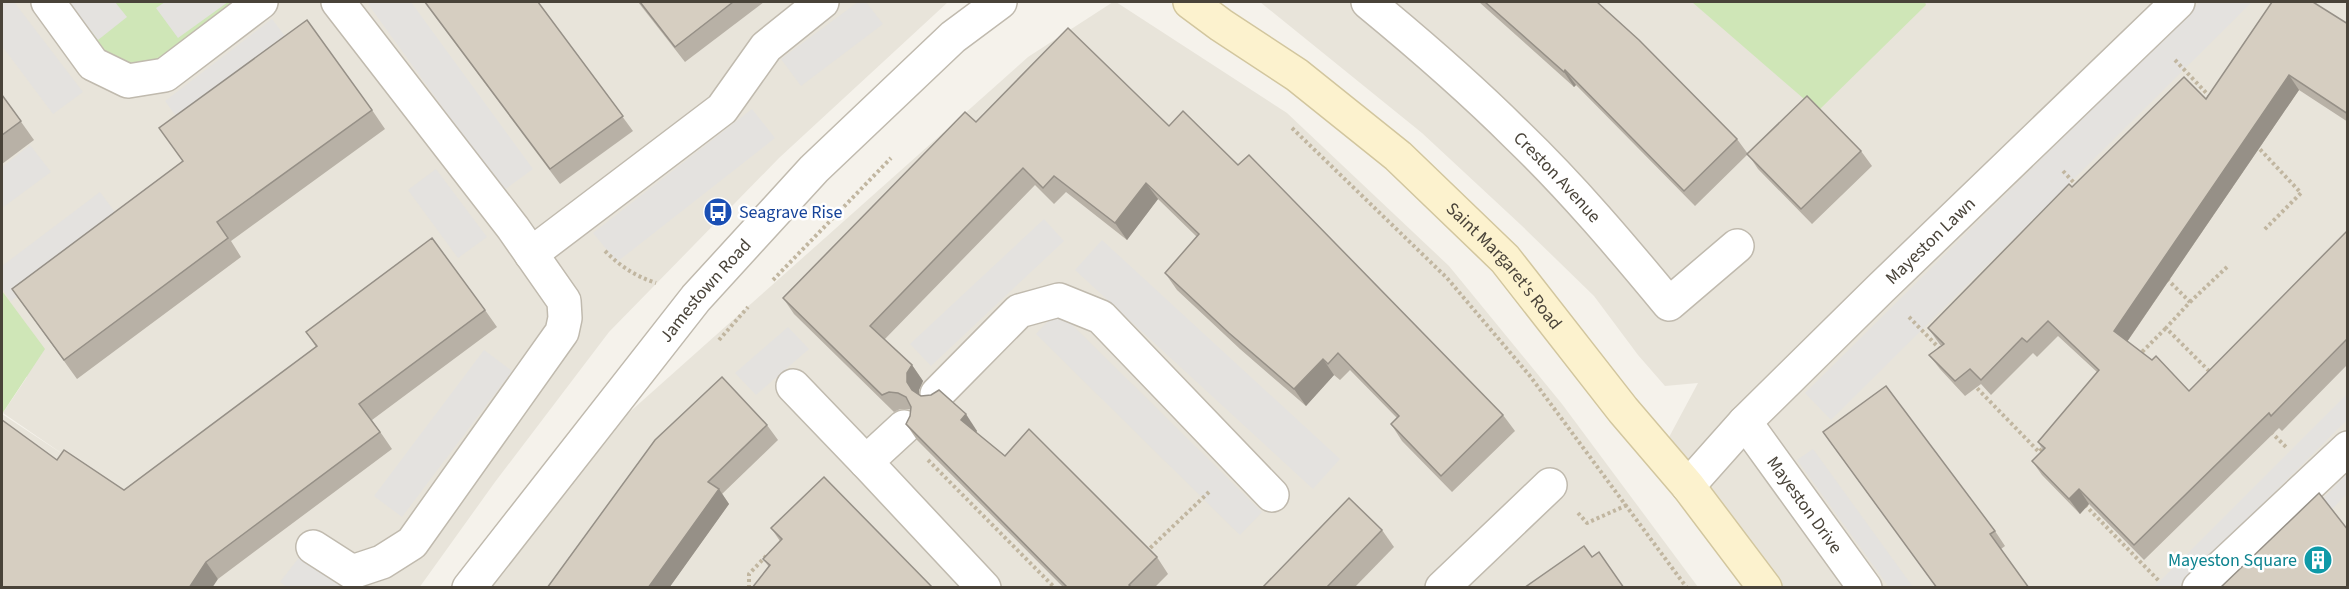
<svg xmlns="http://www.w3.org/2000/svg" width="2349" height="589" font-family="'Source Sans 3',sans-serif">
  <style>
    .residential { fill: #e8e4da }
    .green { fill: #cfe6b7 }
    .parking { fill: #e4e2df }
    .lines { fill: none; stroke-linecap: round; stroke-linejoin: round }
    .minor-casing { stroke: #c0baae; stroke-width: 36 }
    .tertiary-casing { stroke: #c0baae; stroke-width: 36 }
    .secondary-casing { stroke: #d2c69e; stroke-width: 36 }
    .path { stroke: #c1b6a0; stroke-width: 4; stroke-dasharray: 3 3; stroke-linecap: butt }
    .minor { stroke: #fff; stroke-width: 33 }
    .tertiary { stroke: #fff; stroke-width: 33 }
    .secondary { stroke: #fcf2ce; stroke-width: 33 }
    .wall { fill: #b8b1a6 }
    .shaded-wall { fill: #969087 }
    .building { fill: #d6cec1; stroke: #969087; stroke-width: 1.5 }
    .labels { text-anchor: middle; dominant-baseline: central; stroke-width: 5; stroke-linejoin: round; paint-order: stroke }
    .street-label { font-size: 18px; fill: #494339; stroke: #fff }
    .transit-label { font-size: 18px; fill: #164399; stroke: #fff; text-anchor: start }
    .culture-label { font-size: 18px; fill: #0d838f; stroke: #fff; text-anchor: end }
  </style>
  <rect width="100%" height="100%" fill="#f5f2eb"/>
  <g class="residential">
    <path d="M2,2H948L779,158L609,332L495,482L419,588L2,587V414L70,459L3,413L27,377L2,343Z"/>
    <path d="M1113,2H1116L1287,113L1449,266L1562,404L1698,587L489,588L605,434L1028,57Z"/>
    <path d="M1260,2H2347V587H1765L1660,454L1698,383L1665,386L1638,355L1594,296L1521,225L1422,133Z"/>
  </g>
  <g class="green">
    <path d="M49,2H261L128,80Z"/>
    <path d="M1692,2H1925L1926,5L1818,111Z"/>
    <path d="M2,291L45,349L2,414Z"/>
  </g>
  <g class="parking">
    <path d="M2,2H14L83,92L53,114L2,46Z"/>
    <path d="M68,2H115L127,17L98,40Z"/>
    <path d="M165,2H228L178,38L156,8Z"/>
    <path d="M372,2H411L533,169L503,191L368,4Z"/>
    <path d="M858,2H866L883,24L801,86L781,59Z"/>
    <path d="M2200,2H2252L1831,420L1805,393Z"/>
    <path d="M272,19L294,48L186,130L165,101Z"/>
    <path d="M752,109L775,138L617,262L593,233Z"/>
    <path d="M30,145L51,172L2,208V167Z"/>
    <path d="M436,169L487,237L458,258L408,190Z"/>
    <path d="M100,192L120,219L11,301L2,288V266Z"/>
    <path d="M1044,219L1064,241L931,366L910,344Z"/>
    <path d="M1102,240L1340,459L1313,489L1075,270Z"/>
    <path d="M1058,311L1262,512L1240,535L1036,334Z"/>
    <path d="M788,327L809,349L756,395L735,373Z"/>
    <path d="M484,350L512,371L402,517L374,496Z"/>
    <path d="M2347,394V420L2179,587L2153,588Z"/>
    <path d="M1813,449L1913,587H1889L1797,460Z"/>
    <path d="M2347,474V494L2255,587L2235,588Z"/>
    <path d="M301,555L345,587H287L280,582Z"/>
  </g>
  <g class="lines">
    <g class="minor-casing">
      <g id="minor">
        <path d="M48,2L93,64L128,81L165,75L261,2"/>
        <path id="s1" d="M1368,2C1419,44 1470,88 1517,135C1572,188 1621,246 1669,304L1737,246"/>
        <path d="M531,254L722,109L766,47L822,2"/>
        <path d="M793,386L866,462"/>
        <path d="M937,394L1019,311L1059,300L1101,317L1272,495"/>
        <path id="s2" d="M1745,422L1865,588"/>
        <path d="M904,427L866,462L984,588"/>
        <path id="s3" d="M1688,486L1745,422L1881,288L2178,2"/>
        <path d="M313,547L352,572L382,562L412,543L562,332L565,318L564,301L513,228L338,2"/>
        <path d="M1442,588L1550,485"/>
        <path d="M2199,588L2348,448"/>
      </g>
    </g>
    <g class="tertiary-casing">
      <g id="tertiary">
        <path id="s4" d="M469,588L696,298L814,169L953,37L1000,2"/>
      </g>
    </g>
    <g class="secondary-casing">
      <g id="secondary">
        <path id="s5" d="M1190,2L1221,25L1297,75L1398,156L1505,259L1623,410L1688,486L1765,588"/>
      </g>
    </g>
    <g class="path">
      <path d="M2175,60L2212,99"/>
      <path d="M1292,128L1447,278L1530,376L1687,588"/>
      <path d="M2256,145L2301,193L2263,231"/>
      <path d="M2063,171L2078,187"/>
      <path d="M605,251C620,266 635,276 656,283"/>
      <path d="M2167,279L2190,302L2166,328L2212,374"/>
      <path d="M773,280L891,158"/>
      <path d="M2190,302L2228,266"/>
      <path d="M1909,317L1941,350"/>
      <path d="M719,340L748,307"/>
      <path d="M2138,356L2166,328"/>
      <path d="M1973,384L2039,452L2045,446"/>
      <path d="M2271,432L2287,448"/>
      <path d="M928,460L1055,588"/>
      <path d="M2085,505L2159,581"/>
      <path d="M1578,513L1587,523L1627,505"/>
      <path d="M1146,552L1210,491"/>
      <path d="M749,588V574L768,554"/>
    </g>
    <use href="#minor" class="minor"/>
    <use href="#tertiary" class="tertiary"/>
    <use href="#secondary" class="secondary"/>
  </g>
  <g class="wall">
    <path d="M424,2H538L633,131L560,184Z"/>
    <path d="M638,2H764L685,62Z"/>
    <path d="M1479,2H1597L1737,139L1748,154L1861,151L1872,166L1812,224L1758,169L1748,154L1695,206L1576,85L1574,87Z"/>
    <path d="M2348,24V122L2299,90L2127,342L2189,391L2348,230V364L2282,431L2279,428L2144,560L2089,504L2080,514L2042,475L2032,461L2043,450L2038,442L2097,372L2058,336L2037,357L2033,353L1991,395L1981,384L1965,396L1940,369L1929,355L1941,346L1928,328L2072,187L2206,99Z"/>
    <path d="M2,95L34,140L2,164Z"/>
    <path d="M372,110L385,129L231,241L241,257L77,379L12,289L183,162Z"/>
    <path d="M976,122L1169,126L1238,165L1503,415L1515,431L1452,492L1402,441L1391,424L1397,418L1350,370L1340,380L1334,375L1306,406L1240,349L1177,290L1165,273L1197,237L1158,199L1127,240L1066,192L1054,204L1035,185L884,340L912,365L923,381L919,390V394L977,431L976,433L1005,456L1157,557L1168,574L1154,588H1064L917,440L906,424L910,416L911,410L909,409H900L894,412L794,314L783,298Z"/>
    <path d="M485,310L497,327L372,420L392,449L218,579L57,460L124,490L316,347L306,332Z"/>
    <path d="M767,425L778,440L722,494L729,504L669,588H547Z"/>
    <path d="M1834,447L1995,531L2005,546L2001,549Z"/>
    <path d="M771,528L933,588L769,567L763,559L780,541Z"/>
    <path d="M1382,530L1394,547L1354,588H1262Z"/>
  </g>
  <g class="shaded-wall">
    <path d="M1565,70L1576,85L1574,87L1564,72Z"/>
    <path d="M2289,75L2299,90L2124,346L2114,331Z"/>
    <path d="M1146,183L1158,199L1127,240L1115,223Z"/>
    <path d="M1323,359L1334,375L1306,406L1294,389Z"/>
    <path d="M912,365L923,381L919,390V398L912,390L907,382V373Z"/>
    <path d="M966,414L977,431L972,437L961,420Z"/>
    <path d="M719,489L729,504L669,588H648Z"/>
    <path d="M2079,489L2089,504L2080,514L2069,499Z"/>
    <path d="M206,562L218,579L212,588H189Z"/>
  </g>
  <g class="building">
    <path d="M425,2H538L623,116L550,169Z"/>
    <path d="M640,2H733L675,47Z"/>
    <path d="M1485,2H1597L1639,40L1737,139L1684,191L1565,70L1564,72Z"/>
    <path d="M2272,2H2313L2348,24V114L2289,75L2114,331L2152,360L2156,356L2189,391L2348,230V338L2271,416L2269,413L2134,545L2079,489L2069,499L2032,461L2045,448L2038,442L2099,370L2048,321L2027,342L2022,338L1981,380L1970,369L1955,381L1929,355L1944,344L1928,328L2069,184L2072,187L2184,77L2206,99Z"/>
    <path d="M307,20L372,110L217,222L228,238L64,360L12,289L183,161L159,128Z"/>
    <path d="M1068,28L1169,126L1183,111L1238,165L1249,155L1503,415L1441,476L1391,424L1399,416L1338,353L1328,364L1323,359L1294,389L1229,333L1165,273L1199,234L1146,183L1115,223L1054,176L1043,188L1023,168L870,326L912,365L907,373V382L912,390L921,396L931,395L939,390L966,414L961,420L1005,456L1029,429L1157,557L1129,585L1132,588H1068L906,424L910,416L911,407L906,397L898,393L889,392L882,395L783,298L965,112L976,122Z"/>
    <path d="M2,95L21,121L2,135Z"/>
    <path d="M1807,96L1861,151L1801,209L1747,154Z"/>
    <path d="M432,238L485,310L359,404L380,432L206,562L189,588H2V420L57,460L64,450L124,490L317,346L306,332Z"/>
    <path d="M722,377L767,425L708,482L719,489L648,588H547L655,440Z"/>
    <path d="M1886,386L1995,531L1990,534L2029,588H1937L1823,432Z"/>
    <path d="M824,477L933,588H752L770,565L763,559L782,539L771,528Z"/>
    <path d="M2319,493L2348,530V588H2220Z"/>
    <path d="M1349,498L1382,530L1326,588H1262Z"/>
    <path d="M1584,546L1592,557L1599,552L1624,588H1524Z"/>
  </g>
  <defs>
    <g id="bus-disc" transform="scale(1.5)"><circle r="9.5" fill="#1a4fb4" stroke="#fff"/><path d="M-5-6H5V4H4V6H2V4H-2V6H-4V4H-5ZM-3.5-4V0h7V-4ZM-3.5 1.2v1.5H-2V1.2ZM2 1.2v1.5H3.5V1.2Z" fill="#fff"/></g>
    <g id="building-disc" transform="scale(1.5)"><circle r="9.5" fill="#0f9aa8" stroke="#fff"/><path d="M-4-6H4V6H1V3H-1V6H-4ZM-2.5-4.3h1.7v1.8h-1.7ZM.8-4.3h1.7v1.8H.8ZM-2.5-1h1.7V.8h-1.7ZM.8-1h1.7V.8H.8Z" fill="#fff"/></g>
  </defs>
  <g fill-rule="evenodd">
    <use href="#bus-disc" x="718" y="212"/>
    <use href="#building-disc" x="2318" y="560"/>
  </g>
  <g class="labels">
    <g class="street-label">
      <text stroke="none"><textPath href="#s1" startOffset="258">Creston Avenue</textPath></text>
      <text stroke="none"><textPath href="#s3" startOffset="345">Mayeston Lawn</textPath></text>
      <text stroke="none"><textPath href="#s5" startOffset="412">Saint Margaret's Road</textPath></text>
      <text stroke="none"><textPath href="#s4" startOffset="380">Jamestown Road</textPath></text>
      <text stroke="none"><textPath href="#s2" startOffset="102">Mayeston Drive</textPath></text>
    </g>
    <g class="transit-label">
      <text x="739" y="212">Seagrave Rise</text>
    </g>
    <g class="culture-label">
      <text x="2297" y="560">Mayeston Square</text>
    </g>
  </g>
  <rect width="2349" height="589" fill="none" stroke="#494339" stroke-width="6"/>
</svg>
